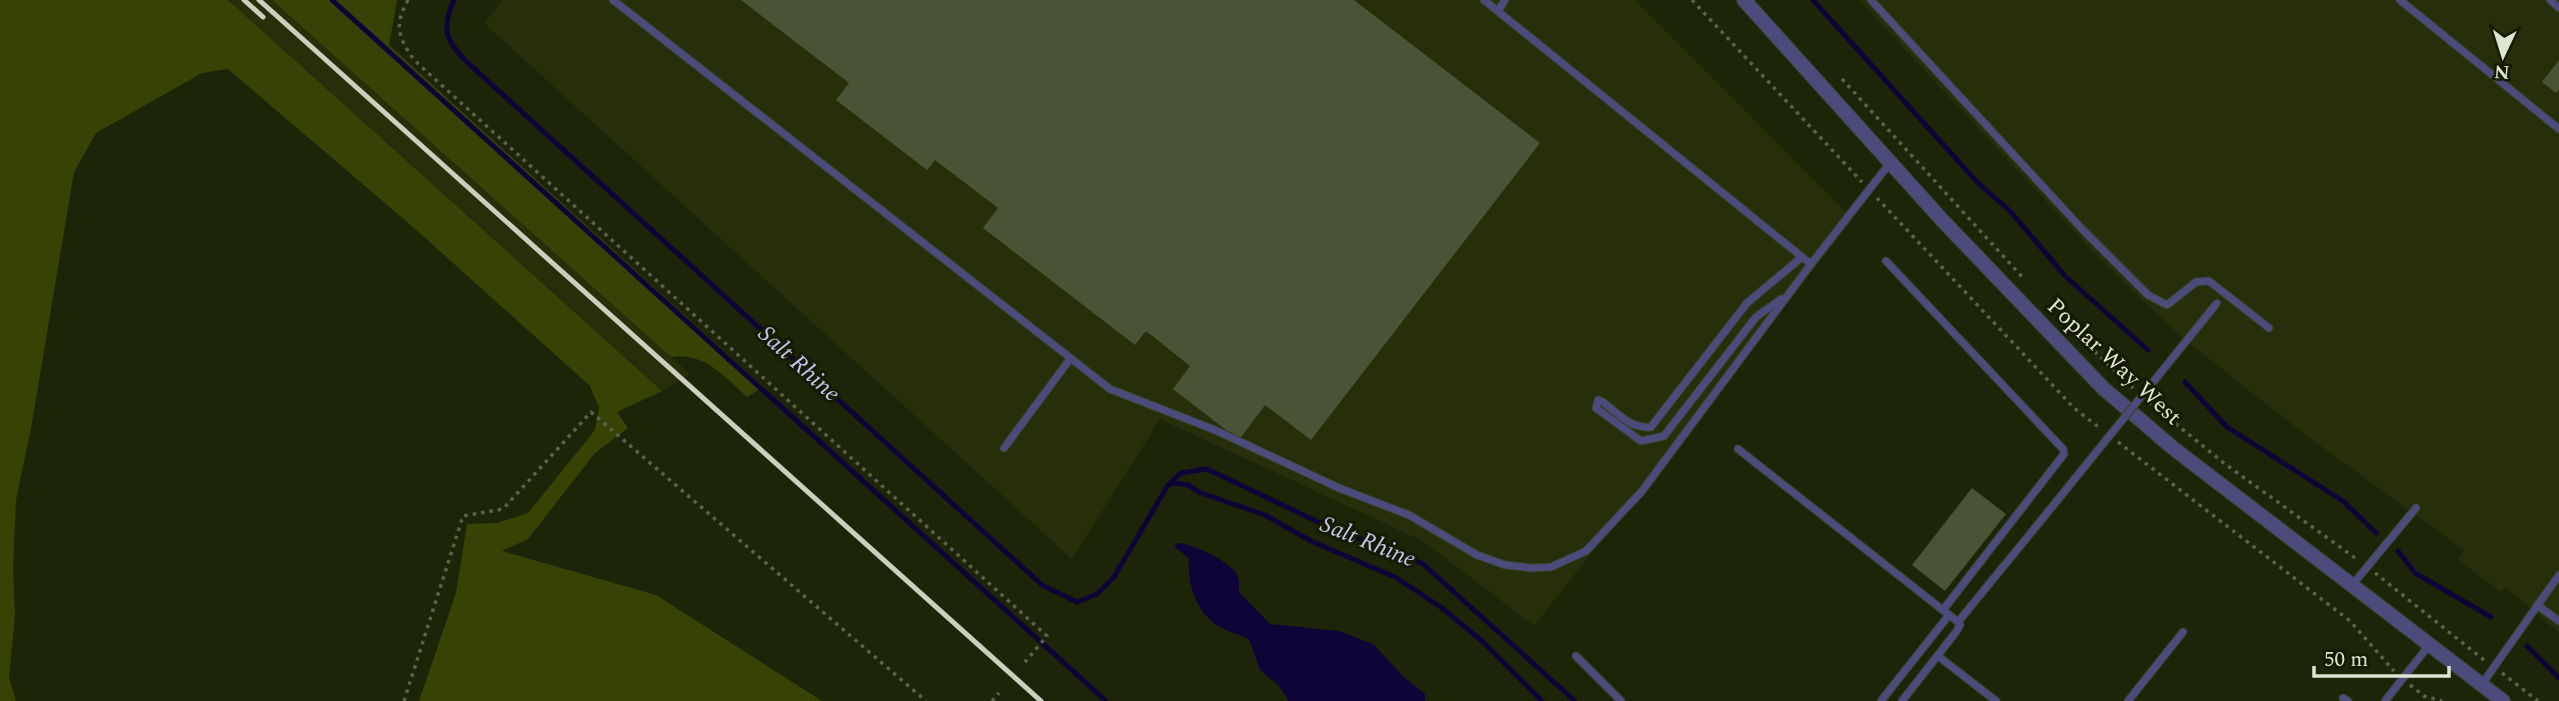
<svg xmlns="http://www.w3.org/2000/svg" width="2559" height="701" font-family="Spectral,serif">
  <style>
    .built { fill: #262f0a }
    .green { fill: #364305 }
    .water { fill: #0f0438 }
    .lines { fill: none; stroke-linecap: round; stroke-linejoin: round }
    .stream { stroke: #0f0438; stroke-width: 5 }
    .building { fill: #4a5335 }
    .service-casing { stroke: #384024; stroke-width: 9 }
    .minor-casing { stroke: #384024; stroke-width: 16 }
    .path { stroke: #5b6249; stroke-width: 3.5; stroke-dasharray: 3.5 5; stroke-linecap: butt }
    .service { stroke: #4b4b7c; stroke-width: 7 }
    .minor { stroke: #4b4b7c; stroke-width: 14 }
    .rail { stroke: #cad0bd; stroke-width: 5 }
    .service-bridge-casing { stroke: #384024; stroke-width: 9; stroke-linecap: butt }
    .service-bridge { stroke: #4b4b7c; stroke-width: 7 }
    .labels { text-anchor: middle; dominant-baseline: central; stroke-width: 6; stroke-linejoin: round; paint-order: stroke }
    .street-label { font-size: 23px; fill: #dfe5d3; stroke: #141b01 }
    .water-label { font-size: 24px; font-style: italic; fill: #c2c5ef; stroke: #141b01 }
  </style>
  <rect width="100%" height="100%" fill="#1d2508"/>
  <g class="built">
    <path d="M228,0H272L690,374L662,391Z"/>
    <path d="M503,0H1635L1853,219L1534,626L1423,541L1160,419L1072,559L484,23Z"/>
    <path d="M1859,0H2559V633L2506,587L2501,592L2458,560L2464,550L2311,439L2180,336L2099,258Z"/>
  </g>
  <g class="green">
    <path d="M0,0H228L662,391L617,412L628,428L595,453L528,539L502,551L656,595L822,701H419L456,593L467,524L497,523L528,513L595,430L599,407L590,386L413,227L228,69L202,73L96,133L74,172L31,428L16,500L13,568L15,616L9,677L16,701H0Z"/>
    <path d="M272,0H397L389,45L763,387L747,397C724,376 704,352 671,357Z"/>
  </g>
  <path class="water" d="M1177,543C1192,543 1223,559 1234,570C1240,577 1239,584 1239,592L1270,624L1339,631L1373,644L1404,677L1425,694V701H1289L1278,685L1260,670L1249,639C1239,634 1228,632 1218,626C1196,612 1187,583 1189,558L1174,547Z"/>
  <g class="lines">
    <g class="stream">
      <path d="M332,0L1106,701"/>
      <path d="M454,0C441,29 445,40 467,62L1042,585L1077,602L1097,594L1114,577L1168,485L1174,483L1188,485L1201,493L1265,515L1311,541L1397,578L1442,608L1482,641L1542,701"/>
      <path d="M1813,0L1977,182L2011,212L2065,276L2148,350"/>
      <path d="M2185,382L2227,427L2343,501L2376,533"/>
      <path d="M1169,484L1181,473L1207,469L1339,532L1400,552L1423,564L1575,701"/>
      <path d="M2398,551L2415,573L2491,617"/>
      <path d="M2527,646L2559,678"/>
    </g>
  </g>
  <g class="building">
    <path d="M741,0H1354L1540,143L1311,440L1265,405L1239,440L1173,389L1190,366L1146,331L1135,345L983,228L998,208L935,160L927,170L836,100L849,83Z"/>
    <path d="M2559,60V89L2556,93L2542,82Z"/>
    <path d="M1972,488L2006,514L1945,591L1912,565Z"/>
  </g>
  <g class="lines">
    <g class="service-casing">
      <g id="service">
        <path d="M613,0L1110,389L1215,430L1339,488L1409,515L1477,555L1505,565L1532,568L1551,567L1586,551L1642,491L1811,264"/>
        <path d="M1484,0L1802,257"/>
        <path d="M1871,0L2083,230L2148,295L2167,305L2196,282L2209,281L2269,328"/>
        <path d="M2400,0L2559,129"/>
        <path d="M2550,0L2559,8"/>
        <path d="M1498,11L1505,0"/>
        <path d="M1886,261L2063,449L2064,454L1943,610"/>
        <path d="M1781,299L1756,317L1664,436L1641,441L1596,408L1598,400L1603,402C1618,414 1631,429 1651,427L1747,303L1802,257L1811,264L1890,163"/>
        <path d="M1004,448L1070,359"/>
        <path d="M1738,449L1958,622L1960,625L1956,632L1902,701"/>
        <path d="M2353,584L2416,508"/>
        <path d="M2537,605L2559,621"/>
        <path d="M1958,622L2043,518"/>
        <path d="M1576,656L1621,701"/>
        <path d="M1938,656L1996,701"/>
        <path d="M2482,684L2559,575"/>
        <path d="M2343,698L2348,701"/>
        <path d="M1881,701L1949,615"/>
        <path d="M2128,701L2183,632"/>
        <path d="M2385,701L2430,644"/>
      </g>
    </g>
    <g class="minor-casing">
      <path id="minor" d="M1744,0L1943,221L2103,388L2173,448L2503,701"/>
    </g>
    <g class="path">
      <path d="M408,0C394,25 398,37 414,60L1047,636L1025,662"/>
      <path d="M1692,0L1862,182"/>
      <path d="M1842,79L2024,279"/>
      <path d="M1877,198L2074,408L2101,429"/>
      <path d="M2070,328L2133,388"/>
      <path d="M2149,402L2225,464L2358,560"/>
      <path d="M2118,442L2350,621L2394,671"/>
      <path d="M2375,573L2484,660"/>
      <path d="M2502,673L2538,701"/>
      <path d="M2410,685L2424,696L2442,701"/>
      <path d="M404,701L463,516L503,509L591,412L926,701"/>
      <path d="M992,701L999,693"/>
    </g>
    <use href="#service" class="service"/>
    <use href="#minor" class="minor"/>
    <g class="rail">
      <path d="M244,0L263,17"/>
      <path d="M259,0L1041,701"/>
    </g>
    <g class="service-bridge-casing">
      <path id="service-bridge" d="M2043,518L2217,303"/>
    </g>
    <use href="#service-bridge" class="service-bridge"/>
  </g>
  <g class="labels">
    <g class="street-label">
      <text transform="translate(2114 362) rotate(43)">Poplar Way West</text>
    </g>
    <g class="water-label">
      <text transform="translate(799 364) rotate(42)">Salt Rhine</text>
      <text transform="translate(1368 542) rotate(22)">Salt Rhine</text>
    </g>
  </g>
  <g transform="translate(2503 56) rotate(184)" stroke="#141b01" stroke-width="5" paint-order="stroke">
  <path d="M0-5L12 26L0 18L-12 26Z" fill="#dfe5d3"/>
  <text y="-10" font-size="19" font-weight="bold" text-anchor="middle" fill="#dfe5d3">N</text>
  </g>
  <path d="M2314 666v10h135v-10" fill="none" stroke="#dfe5d3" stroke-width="3.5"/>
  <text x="2324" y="666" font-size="21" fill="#dfe5d3" stroke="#141b01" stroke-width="5" paint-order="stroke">50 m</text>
</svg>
